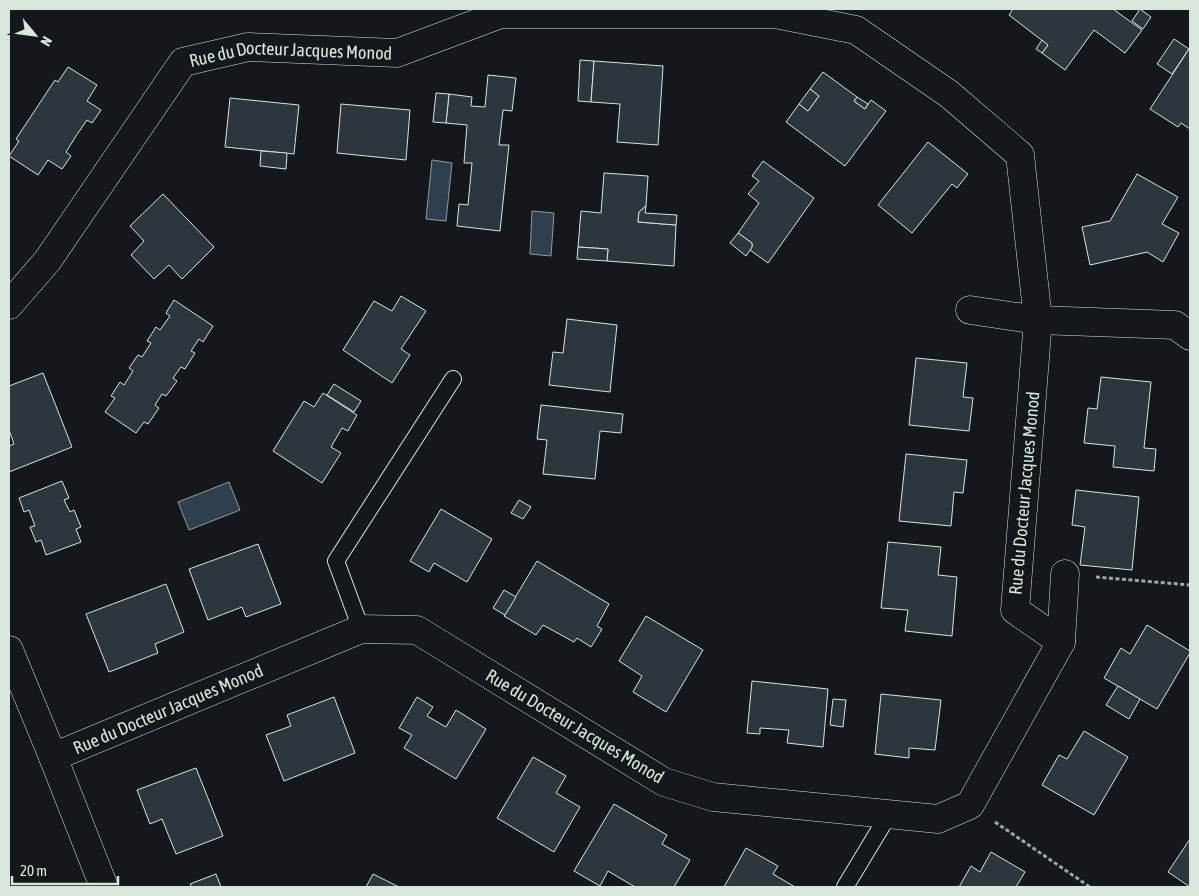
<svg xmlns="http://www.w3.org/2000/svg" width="1199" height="896" font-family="'Asap Condensed',sans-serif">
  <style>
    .water { fill: #2f3f4d; stroke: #939e99 }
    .building { fill: #2c363c; stroke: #d8e6dc }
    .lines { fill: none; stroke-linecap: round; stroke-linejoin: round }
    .service-casing { stroke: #d8e6dc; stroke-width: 18 }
    .minor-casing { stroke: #d8e6dc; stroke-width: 29 }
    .path { stroke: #9da8a2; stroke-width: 3; stroke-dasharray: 4 2.5; stroke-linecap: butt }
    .service { stroke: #14181c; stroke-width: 16 }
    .minor { stroke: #14181c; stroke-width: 28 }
    .labels { text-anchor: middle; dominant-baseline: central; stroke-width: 4; stroke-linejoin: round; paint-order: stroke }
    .street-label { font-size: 18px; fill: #d8e6dc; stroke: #14181c }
  </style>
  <rect width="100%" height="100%" fill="#14181c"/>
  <g class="water">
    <path d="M432,160L452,163L446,221L426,219Z"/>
    <path d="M532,211L554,213L551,256L530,254Z"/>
    <path d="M229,482L240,510L189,530L178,502Z"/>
  </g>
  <g class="building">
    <path d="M1013,9H1113L1142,30L1125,53L1094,30L1065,70L1042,53L1048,45L1009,15Z"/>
    <path d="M1140,9L1151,17L1143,29L1132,21Z"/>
    <path d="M1174,39L1189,49L1172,74L1157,64Z"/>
    <path d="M1042,40L1048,45L1042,53L1036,49Z"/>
    <path d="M1189,49L1190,50V129L1181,123L1178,127L1150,109Z"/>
    <path d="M580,60L594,61L591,102L578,101Z"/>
    <path d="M594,61L663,66L658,145L617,142L620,104L591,102Z"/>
    <path d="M68,67L97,85L87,101L101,110L92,123L87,120L76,136L66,152L71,156L62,169L48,160L38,175L9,156L19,141L16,139L55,80L58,82Z"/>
    <path d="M823,72L857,97L854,101L865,109L871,100L886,111L845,166L786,122L799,104L808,111L819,96L810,89Z"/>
    <path d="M488,75L516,78L512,111L503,110L499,145H509L500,231L457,226L459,204L468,205L472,163H464L467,125L446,123L449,94L472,97L471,106L485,107Z"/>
    <path d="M810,89L819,96L808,111L799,104Z"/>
    <path d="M436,93L449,94L446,123L433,122Z"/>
    <path d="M857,97L868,104L865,109L854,101Z"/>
    <path d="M230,98L299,105L294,154L225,147Z"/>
    <path d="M341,104L410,110L406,160L337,153Z"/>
    <path d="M928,142L968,174L957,188L952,184L912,233L878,205Z"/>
    <path d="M261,151L287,153L286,169L260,166Z"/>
    <path d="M763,161L814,198L768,263L750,250L752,247V243L738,233L759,203L748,194L759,181L752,176Z"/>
    <path d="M604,173L648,176L646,206L639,212L638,222L676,225L674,266L607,261L608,249L578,247L581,211L601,213Z"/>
    <path d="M1137,174L1178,197L1162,224L1179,233L1163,262L1147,252L1090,265L1082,227L1110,221Z"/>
    <path d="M163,194L214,247L182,279L169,265L154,279L131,255L144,241L130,226Z"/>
    <path d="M646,206L645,213L677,215L676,225L638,222L639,212Z"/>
    <path d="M738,233L752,243V247L746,256L730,243Z"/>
    <path d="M578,247L608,249L607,261L577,259Z"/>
    <path d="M401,296L426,311L401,349L410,355L392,383L343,350L374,301L392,311Z"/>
    <path d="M174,300L213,326L203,342L199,339L191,351L195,353L185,369L181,367L173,378L177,381L166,396L162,394L155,405L159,408L148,424L144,422L136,433L105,412L115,398L111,396L120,382L124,385L133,371L129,368L138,355L142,357L151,343L147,341L156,327L160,330L170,316L166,313Z"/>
    <path d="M567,319L617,325L610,392L549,385L553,352L563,353Z"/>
    <path d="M916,358L967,363L963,397L973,398L969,431L909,425Z"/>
    <path d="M43,373L72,447L9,472V446L14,444L9,430V386Z"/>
    <path d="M1101,377L1151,382L1144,448L1156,449L1154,471L1113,467L1115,446L1084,443L1088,408L1097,409Z"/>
    <path d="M334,384L361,401L354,412L327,395Z"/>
    <path d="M323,393L357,415L348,431L342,428L331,447L341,453L322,483L273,451L304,401L314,407Z"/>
    <path d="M541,405L623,414L621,433L600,431L595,479L543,474L547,440L537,439Z"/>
    <path d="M906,454L967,460L963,493L954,492L951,526L899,521Z"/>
    <path d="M62,481L69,498L64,500L70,512L74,510L81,527L76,529L81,542L46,555L41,540L36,542L30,527L35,526L29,510L24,512L19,498Z"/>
    <path d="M1076,490L1139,497L1132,570L1080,565L1085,527L1072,525Z"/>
    <path d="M519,500L531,507L523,519L511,513Z"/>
    <path d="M441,509L492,539L467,582L434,563L429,572L410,561Z"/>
    <path d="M888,542L941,547L938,575L957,577L952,636L905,631L908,610L881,608Z"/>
    <path d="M258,544L281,604L246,617L242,607L208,620L189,569Z"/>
    <path d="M537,561L609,604L597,626L602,629L591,647L577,638L574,642L543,625L536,635L504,616Z"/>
    <path d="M166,584L184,632L155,644L158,653L109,672L86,614Z"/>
    <path d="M504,590L516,597L505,615L493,608Z"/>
    <path d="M646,616L703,650L666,712L633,692L642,676L619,661Z"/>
    <path d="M1147,625L1190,651V653L1157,709L1104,678L1121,648L1130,654Z"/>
    <path d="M752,681L828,689L823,747L787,743L789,730L760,728V734L747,733Z"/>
    <path d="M1118,686L1140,699L1129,719L1106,705Z"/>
    <path d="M881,694L941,700L935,750L909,748V758L875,754Z"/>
    <path d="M334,697L355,753L284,781L266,735L291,726L287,715Z"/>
    <path d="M417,697L433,707L427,716L446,727L456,710L486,729L456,779L404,748L412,735L399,728Z"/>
    <path d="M833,699L846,700L843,727L830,725Z"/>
    <path d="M1084,731L1128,757L1094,815L1042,785L1059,755L1067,759Z"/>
    <path d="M533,757L566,776L556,793L580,807L554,852L497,818Z"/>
    <path d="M196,768L223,836L176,854L162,819L150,824L137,790Z"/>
    <path d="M614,804L667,835L662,844L690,860L674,887H635L608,871L600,886L574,871Z"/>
    <path d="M1190,839V887L1168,872Z"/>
    <path d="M746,848L778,866L773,874L795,887H724Z"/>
    <path d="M991,852L1025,872L1016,887H959L971,866L980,872Z"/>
    <path d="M216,874L221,887H192L190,884Z"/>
    <path d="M373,874L399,887H366Z"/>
  </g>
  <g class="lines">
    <g class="service-casing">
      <g id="service">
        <path d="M361,629L336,561L453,379"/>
        <path d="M845,887L889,814"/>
      </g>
    </g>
    <g class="minor-casing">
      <g id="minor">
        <path id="s1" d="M9,305L48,260L183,62L248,47L397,53L501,14H775L856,30L949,94L1020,155L1038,320L1015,610L1061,642L970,805L938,819L713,797L664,782L417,630L361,629L53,757"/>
        <path d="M970,310L1038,320L1175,325L1190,336"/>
        <path d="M1061,642L1065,574"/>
        <path d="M9,650L53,757L104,887"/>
      </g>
    </g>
    <g class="path">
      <path d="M1096,577L1190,585"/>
      <path d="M995,822L1090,887"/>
    </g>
    <use href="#service" class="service"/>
    <use href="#minor" class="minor"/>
  </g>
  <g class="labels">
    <g class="street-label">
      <text stroke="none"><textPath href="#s1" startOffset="408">Rue du Docteur Jacques Monod</textPath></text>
      <text transform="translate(1024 493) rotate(-85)">Rue du Docteur Jacques Monod</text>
      <text transform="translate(168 709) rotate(-23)">Rue du Docteur Jacques Monod</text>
      <text transform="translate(575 726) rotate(31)">Rue du Docteur Jacques Monod</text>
    </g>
  </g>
  <rect width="1199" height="896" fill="none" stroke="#d8e6dc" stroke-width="20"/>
  <g transform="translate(35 35) rotate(119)" stroke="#14181c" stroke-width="4" paint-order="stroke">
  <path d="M0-4L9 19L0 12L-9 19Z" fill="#d8e6dc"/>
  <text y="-8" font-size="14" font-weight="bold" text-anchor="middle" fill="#d8e6dc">N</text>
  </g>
  <path d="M12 876v8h106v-8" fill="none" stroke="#d8e6dc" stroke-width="2.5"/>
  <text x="20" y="876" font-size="15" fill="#d8e6dc" stroke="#14181c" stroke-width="4" paint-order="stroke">20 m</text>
</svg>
